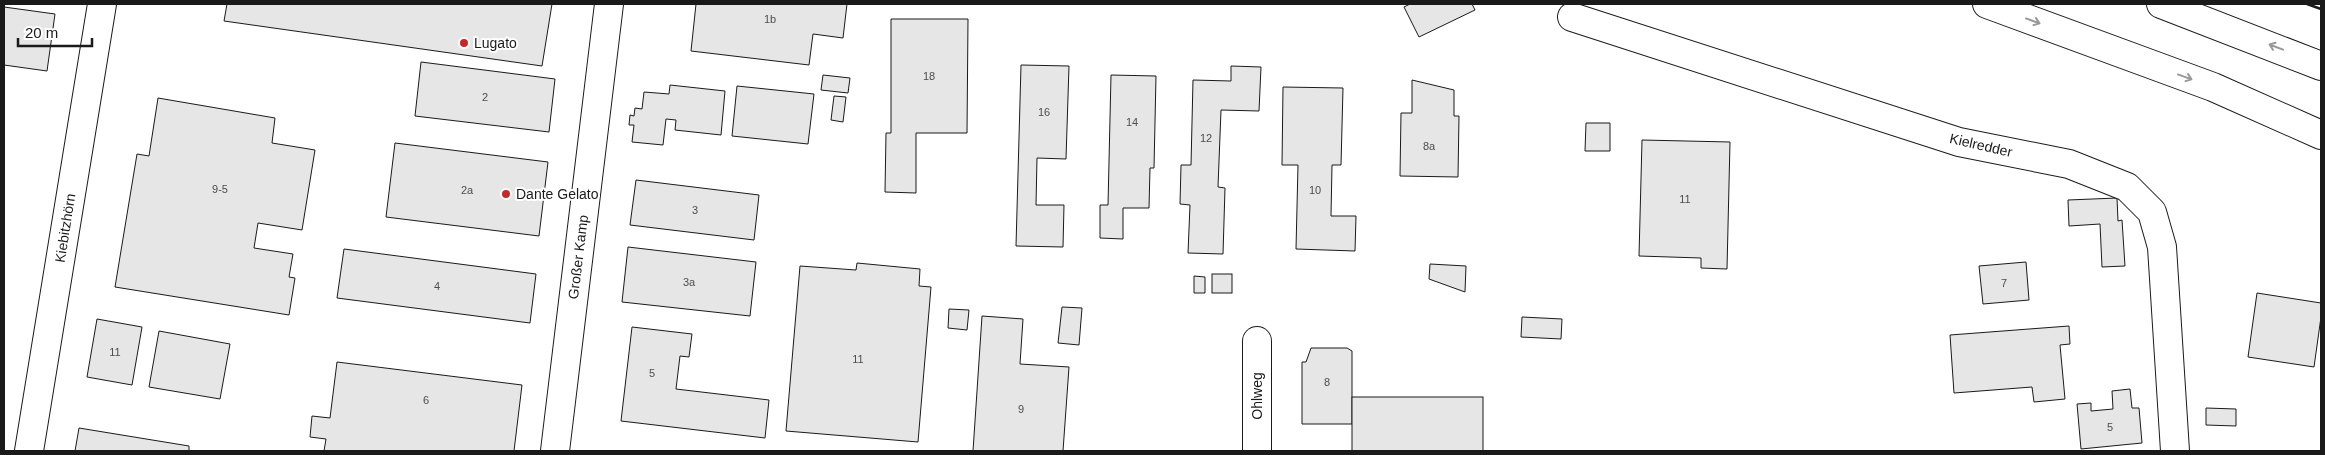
<svg xmlns="http://www.w3.org/2000/svg" width="2325" height="455" font-family="Arial,sans-serif">
  <style>
    .building { fill: #e6e6e6; stroke: #1a1a1a }
    .lines { fill: none; stroke-linecap: round; stroke-linejoin: round }
    .minor-casing { stroke: #1a1a1a; stroke-width: 30 }
    .highway-casing { stroke: #1a1a1a; stroke-width: 30 }
    .minor { stroke: #fff; stroke-width: 28 }
    .highway { stroke: #fff; stroke-width: 28 }
    .wall { stroke: #1a1a1a; stroke-width: 2.5 }
    .oneway { stroke: #989898 }
    .poi-dot { fill: #c62828; stroke: #fff; stroke-width: 2 }
    .labels { text-anchor: middle; dominant-baseline: central; stroke-width: 4; stroke-linejoin: round; paint-order: stroke }
    .number-label { font-size: 11px; fill: #4d4d4d }
    .poi-label { font-size: 14px; fill: #1a1a1a; stroke: #fff; text-anchor: start }
    .street-label { font-size: 14px; fill: #1a1a1a; stroke: #fff }
  </style>
  <rect width="100%" height="100%" fill="#fff"/>
  <g class="building">
    <path d="M227,4H552L542,66L224,21Z"/>
    <path d="M696,4H847L843,38L813,34L809,65L691,51Z"/>
    <path d="M1410,4H1472L1475,10L1419,37L1404,7Z"/>
    <path d="M4,7L55,14L47,71L4,65Z"/>
    <path d="M891,19H968L967,133H916V193L885,192L886,133H891Z"/>
    <path d="M421,62L555,79L549,132L415,116Z"/>
    <path d="M1021,65L1069,66L1066,159L1037,158L1036,205H1064L1063,247L1016,246Z"/>
    <path d="M1231,66L1261,67L1259,111L1221,110L1218,187L1225,188L1223,254L1188,253L1190,205L1180,204L1181,165H1191L1193,80L1231,81Z"/>
    <path d="M823,75L850,78L848,93L821,90Z"/>
    <path d="M1111,75L1156,76L1154,168H1150L1149,208H1123V239L1100,238V205H1108Z"/>
    <path d="M1412,80L1454,90V116H1459L1458,177L1400,176L1401,113H1412Z"/>
    <path d="M670,85L725,91L721,135L675,130L676,120L666,119L663,145L632,142L634,125H629L630,115L634,116L635,108L642,109L644,92L669,94Z"/>
    <path d="M737,86L814,94L808,144L732,136Z"/>
    <path d="M1283,87L1343,88L1341,165H1332L1331,216H1356L1355,251L1296,249L1298,165H1282Z"/>
    <path d="M834,96L846,97L843,122L831,120Z"/>
    <path d="M158,98L275,118L272,143L315,150L302,230L258,223L254,248L293,254L289,277L295,278L289,315L115,287L137,154L149,156Z"/>
    <path d="M1586,123H1610V151H1585Z"/>
    <path d="M1642,140L1730,142L1727,269L1701,268V258L1639,256Z"/>
    <path d="M395,143L548,162L539,236L386,217Z"/>
    <path d="M636,180L759,195L754,240L630,225Z"/>
    <path d="M2117,198L2118,221L2122,220L2125,266L2102,267L2100,224L2069,226L2068,200Z"/>
    <path d="M628,247L756,262L750,316L622,302Z"/>
    <path d="M344,249L536,274L530,323L337,298Z"/>
    <path d="M2026,262L2029,300L1983,304L1979,266Z"/>
    <path d="M857,263L920,269L919,286L931,287L918,442L786,431L800,266L856,270Z"/>
    <path d="M1430,264L1466,266L1465,292L1429,279Z"/>
    <rect x="1212" y="274" width="20" height="19"/>
    <path d="M1194,276L1205,277V293H1194Z"/>
    <path d="M2257,293L2321,303V317L2314,367L2248,357Z"/>
    <path d="M1062,307L1082,308L1079,345L1058,343Z"/>
    <path d="M949,309L969,310L967,330L948,328Z"/>
    <path d="M982,316L1023,319L1020,364L1069,367L1063,451H973Z"/>
    <path d="M1522,317L1562,319L1561,339L1521,337Z"/>
    <path d="M97,319L142,327L132,385L87,377Z"/>
    <path d="M2069,326L2070,344L2060,345L2065,399L2034,402L2032,387L1954,393L1950,335Z"/>
    <path d="M632,327L692,334L689,357L680,356L676,389L769,400L765,438L621,421Z"/>
    <path d="M159,331L230,344L220,399L149,387Z"/>
    <path d="M1311,348H1347L1352,351V424H1302V362H1306Z"/>
    <path d="M337,362L522,385L514,451H324L326,439L310,437L312,416L330,418Z"/>
    <path d="M2130,389L2132,408H2139L2142,443L2081,449L2077,404L2091,403V411L2113,409L2112,391Z"/>
    <rect x="1352" y="397" width="131" height="54"/>
    <path d="M2206,408L2236,409V426L2206,425Z"/>
    <path d="M79,428L189,446V451H75Z"/>
  </g>
  <g class="lines">
    <g class="minor-casing">
      <g id="minor">
        <path d="M1572,17L1959,142L2069,164L2127,187L2152,212L2162,247L2175,451"/>
        <path d="M29,451L102,4"/>
        <path d="M555,451L609,4"/>
        <path d="M1257,451V341"/>
      </g>
    </g>
    <g class="highway-casing">
      <g id="highway">
        <path d="M1987,4L2213,87L2321,135"/>
        <path d="M2161,4L2321,66"/>
      </g>
    </g>
    <use href="#minor" class="minor"/>
    <use href="#highway" class="highway"/>
    <path class="wall" d="M2307,4L2321,9"/>
  </g>
  <defs><path id="oneway-shaft" d="M-6 0H5M1.5-3L5.5 0L1.5 3" fill="none" stroke-width="1.6" stroke-linecap="round" stroke-linejoin="round" transform="scale(1.25)"/></defs>
  <g class="oneway">
    <use href="#oneway-shaft" transform="translate(2033 21) rotate(20)"/>
    <use href="#oneway-shaft" transform="translate(2276 47) rotate(-159)"/>
    <use href="#oneway-shaft" transform="translate(2185 77) rotate(20)"/>
  </g>
  <g class="poi-dot">
    <circle cx="464" cy="43" r="5"/>
    <circle cx="506" cy="194" r="5"/>
  </g>
  <g class="labels">
    <g class="number-label">
      <text x="770" y="19">1b</text>
      <text x="929" y="76">18</text>
      <text x="485" y="97">2</text>
      <text x="1044" y="112">16</text>
      <text x="1132" y="122">14</text>
      <text x="1206" y="138">12</text>
      <text x="1429" y="146">8a</text>
      <text x="220" y="189">9-5</text>
      <text x="467" y="190">2a</text>
      <text x="1315" y="190">10</text>
      <text x="1685" y="199">11</text>
      <text x="695" y="210">3</text>
      <text x="689" y="282">3a</text>
      <text x="2004" y="283">7</text>
      <text x="437" y="286">4</text>
      <text x="115" y="352">11</text>
      <text x="858" y="359">11</text>
      <text x="652" y="373">5</text>
      <text x="1327" y="382">8</text>
      <text x="426" y="400">6</text>
      <text x="1021" y="409">9</text>
      <text x="2110" y="427">5</text>
    </g>
    <g class="poi-label">
      <text x="474" y="43">Lugato</text>
      <text x="516" y="194">Dante Gelato</text>
    </g>
    <g class="street-label">
      <text transform="translate(1981 145) rotate(13)">Kielredder</text>
      <text transform="translate(65 228) rotate(-81)">Kiebitzhörn</text>
      <text transform="translate(578 257) rotate(-83)">Großer Kamp</text>
      <text transform="translate(1257 396) rotate(-90)">Ohlweg</text>
    </g>
  </g>
  <rect width="2325" height="455" fill="none" stroke="#1a1a1a" stroke-width="10"/>
  <path d="M18 38v8h74v-8" fill="none" stroke="#1a1a1a" stroke-width="2.5"/>
  <text x="25" y="38" font-size="15" fill="#1a1a1a" stroke="#ffffff" stroke-width="4" paint-order="stroke">20 m</text>
</svg>
